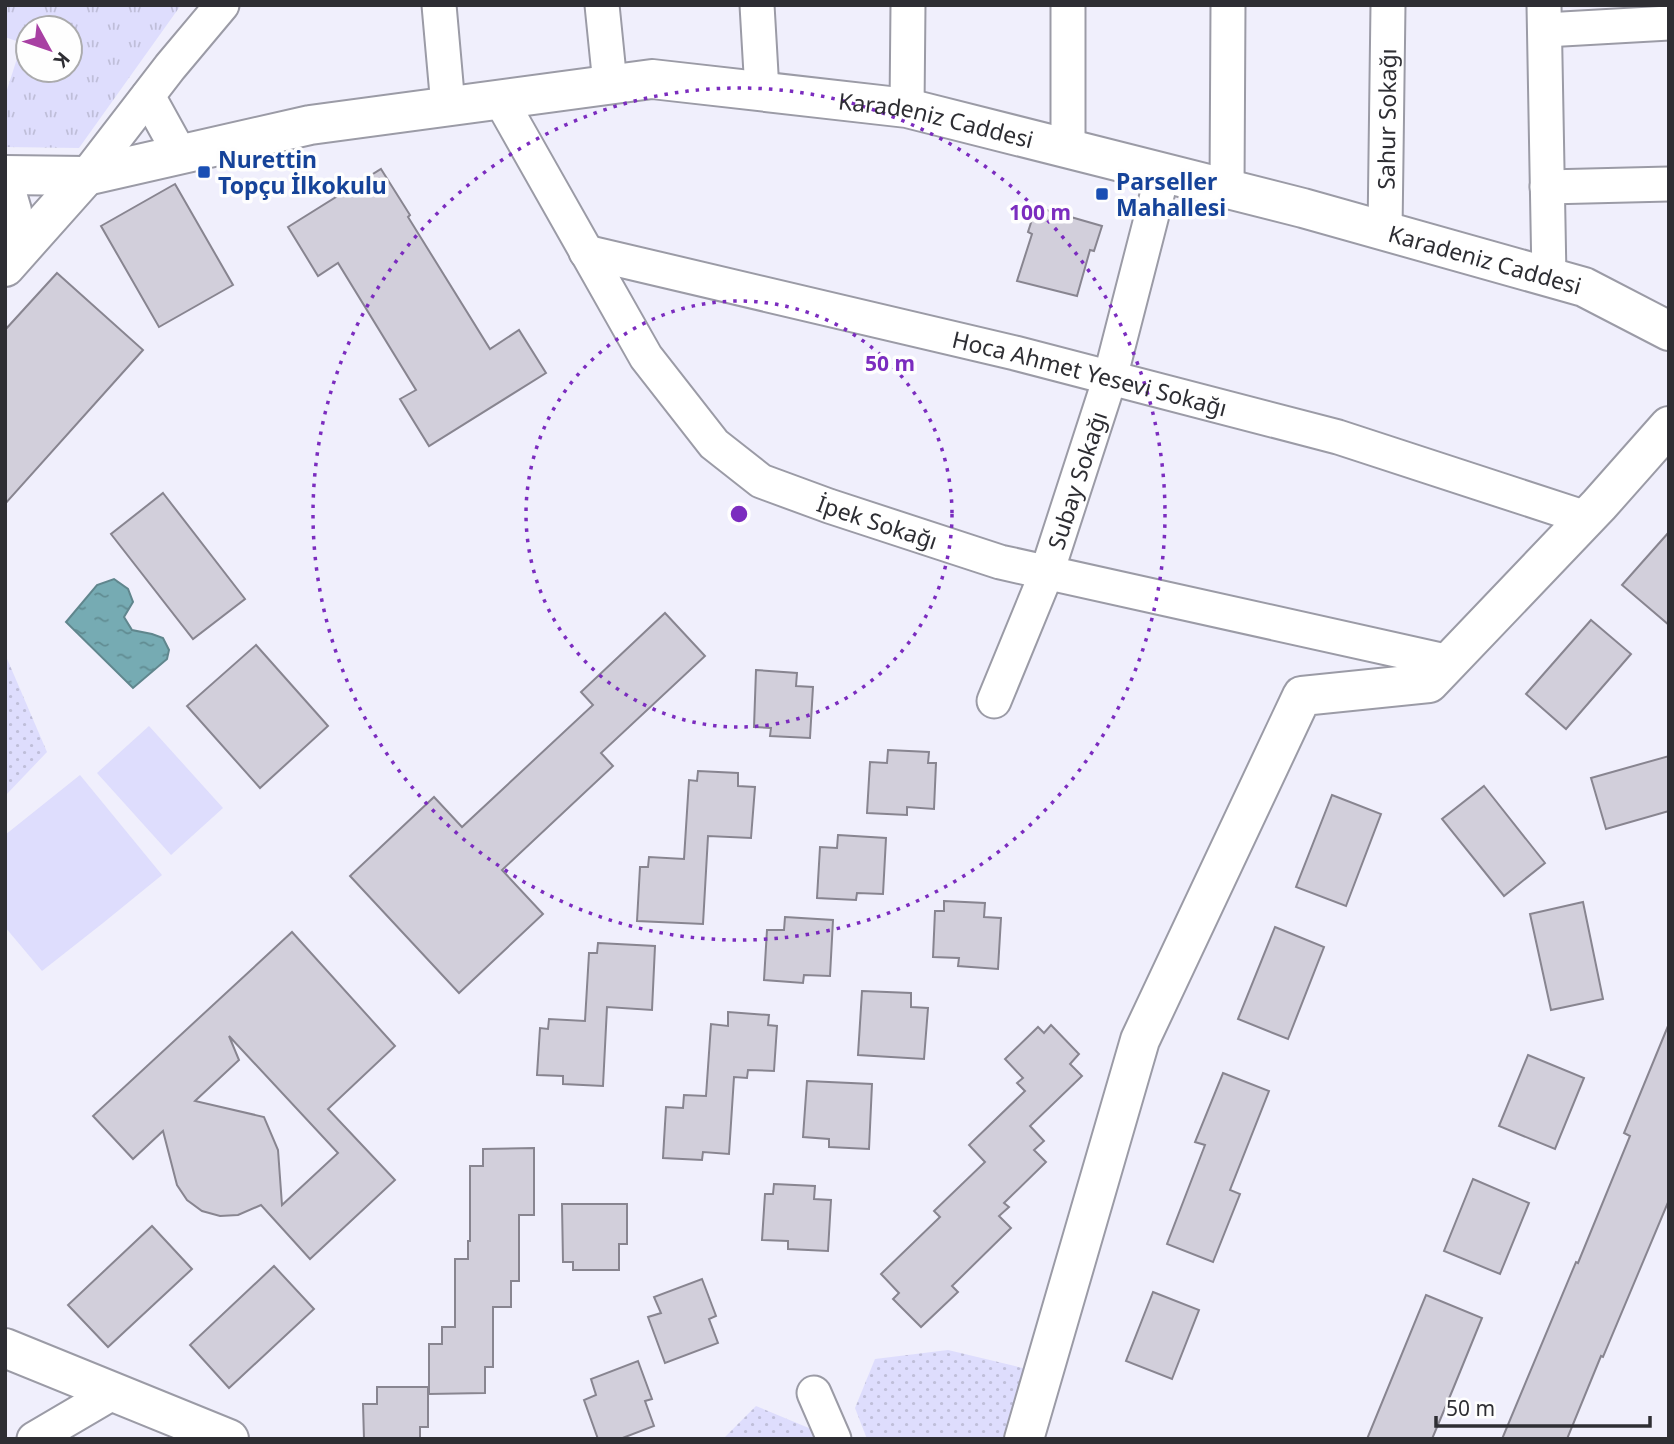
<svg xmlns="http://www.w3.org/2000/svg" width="1674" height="1444" font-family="'Noto Sans',sans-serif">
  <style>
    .grass { fill: url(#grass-tufts); fill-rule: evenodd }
    .park { fill: url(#park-dots) }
    .garden { fill: #deddfd }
    .water { fill: url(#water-ripples); stroke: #60868d; stroke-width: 2 }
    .building { fill: #d2cfdb; stroke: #888590; stroke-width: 2; fill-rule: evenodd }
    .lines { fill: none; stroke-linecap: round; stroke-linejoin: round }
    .minor-casing { stroke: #9b9ba6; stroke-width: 37 }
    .tertiary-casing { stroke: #9b9ba6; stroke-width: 42 }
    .minor { stroke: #fff; stroke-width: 33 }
    .tertiary { stroke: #fff; stroke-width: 38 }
    .ring { fill: none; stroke: #7b2cbf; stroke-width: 3.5; stroke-dasharray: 3.5 7 }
    .transit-dot { fill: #1a4fb4; stroke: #fefefe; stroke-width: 2.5 }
    .labels { text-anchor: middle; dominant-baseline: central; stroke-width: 7; stroke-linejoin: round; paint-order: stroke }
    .street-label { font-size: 23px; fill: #2e2e33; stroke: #fefefe }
    .transit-label { font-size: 23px; font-weight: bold; fill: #164399; stroke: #fefefe; text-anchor: start }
    .centre { fill: #7b2cbf; stroke: #fefefe; stroke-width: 3.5 }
    .ring-label { font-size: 21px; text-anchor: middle; font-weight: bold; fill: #7b2cbf; stroke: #fefefe; stroke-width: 7; stroke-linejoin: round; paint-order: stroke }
  </style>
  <defs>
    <pattern id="grass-tufts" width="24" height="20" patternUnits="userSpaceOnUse" patternTransform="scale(1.75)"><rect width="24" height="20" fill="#deddfd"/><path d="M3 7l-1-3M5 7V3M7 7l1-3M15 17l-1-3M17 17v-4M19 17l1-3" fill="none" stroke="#bfbed9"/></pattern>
    <pattern id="park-dots" width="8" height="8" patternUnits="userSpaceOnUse" patternTransform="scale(1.75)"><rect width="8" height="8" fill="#deddfd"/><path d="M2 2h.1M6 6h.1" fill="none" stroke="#bfbed9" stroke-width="1.8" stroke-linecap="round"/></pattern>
    <pattern id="water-ripples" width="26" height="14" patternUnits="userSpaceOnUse" patternTransform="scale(1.75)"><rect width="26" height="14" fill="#76abb3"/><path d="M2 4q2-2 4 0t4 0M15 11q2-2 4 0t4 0" fill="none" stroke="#618c92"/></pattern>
  </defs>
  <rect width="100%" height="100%" fill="#f0effc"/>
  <path class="grass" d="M5,5H181L79,148L5,147V96L22,43L5,37ZM28,28H70V70H28Z"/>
  <g class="park">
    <path d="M5,654L47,752L5,796Z"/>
    <path d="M948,1350L1031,1370L1007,1439H867L855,1408L875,1359Z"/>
    <path d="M756,1406L816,1431L819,1439H723Z"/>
  </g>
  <g class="garden">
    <path d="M149,726L223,808L171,855L97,773Z"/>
    <path d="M80,775L162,875L103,923L42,971L5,927V835Z"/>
  </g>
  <path class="water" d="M114,579L128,589L133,602L124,617L132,630L152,634L163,638L169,650L167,659L133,688L66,622L97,585Z"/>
  <g class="building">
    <path d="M381,169L410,215L408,217L490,349L519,330L546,373L429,446L400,399L416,390L338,263L318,276L288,227Z"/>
    <path d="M175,184L233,285L159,327L101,226Z"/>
    <path d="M1036,207L1102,226L1094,251L1090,250L1077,296L1017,281L1032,234L1028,232Z"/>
    <path d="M57,273L143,350L5,504V330Z"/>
    <path d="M163,493L245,599L193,639L111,534Z"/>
    <path d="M1669,532V625L1622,585Z"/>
    <path d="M665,613L705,656L601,753L613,766L502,870L543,914L459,993L350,876L434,797L462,827L593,705L581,692Z"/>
    <path d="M1591,620L1631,654L1566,729L1526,694Z"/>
    <path d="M256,645L328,726L260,788L187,706Z"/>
    <path d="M756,670L797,673L796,686L813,687L810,738L770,736L771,728L754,727Z"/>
    <path d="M888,750L929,752L928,763H936L934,809L907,807V815L867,813L870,762L887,763Z"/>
    <path d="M1669,756V811L1606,829L1591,778Z"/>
    <path d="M698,771L738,773V786L755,787L751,838L708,836L703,924L637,921L640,867H648L649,857L684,859L689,780L697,781Z"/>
    <path d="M1484,786L1545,863L1504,896L1442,819Z"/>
    <path d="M1332,795L1381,814L1346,906L1296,887Z"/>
    <path d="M838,835L886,838L883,894L857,893L856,900L817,898L820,847L837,848Z"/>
    <path d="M944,901L985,903L984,917L1001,918L998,969L958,966L959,958L933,957L935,911H944Z"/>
    <path d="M1583,902L1603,999L1551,1010L1530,914Z"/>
    <path d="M785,917L833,920L830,976L804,975L803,983L764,980L767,930H784Z"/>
    <path d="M1275,927L1324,947L1288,1039L1238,1019Z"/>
    <path d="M292,932L395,1046L328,1109L395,1180L310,1259L261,1205L238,1215L220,1216L202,1211L187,1200L177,1185L163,1131L133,1159L93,1116ZM229,1036L338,1153L282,1205L278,1150L264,1117L195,1101L239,1060Z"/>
    <path d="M598,943L655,946L652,1010L607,1007L603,1086L563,1084V1076L537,1075L540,1028L548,1029L549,1019L585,1021L589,953H597Z"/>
    <path d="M862,991L911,993V1007L928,1008L924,1059L858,1055Z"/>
    <path d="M728,1012L769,1015L768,1025L777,1026L774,1071L748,1070L747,1078L734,1077L729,1154L703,1152L702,1160L663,1158L666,1107L683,1108L684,1095L706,1096L711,1024L728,1026Z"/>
    <path d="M1051,1025L1079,1054L1070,1064L1082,1076L1030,1126L1044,1141L1034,1150L1046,1162L1004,1203L1009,1207L999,1216L1011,1228L952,1286L958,1292L921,1327L893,1299L899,1293L881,1274L940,1217L934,1211L985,1162L969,1145L1025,1091L1017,1083L1023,1078L1005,1059L1038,1027L1044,1033Z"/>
    <path d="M1668,1026L1669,1200L1603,1357L1601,1356L1567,1439H1502L1576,1262L1578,1263L1630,1136L1624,1133Z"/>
    <path d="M1528,1055L1584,1078L1555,1149L1499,1126Z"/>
    <path d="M1223,1073L1269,1091L1230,1190L1240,1194L1213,1262L1167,1244L1205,1145L1195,1142Z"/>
    <path d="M807,1081L872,1084L869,1149L829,1147V1139L803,1137Z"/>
    <path d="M534,1148V1215H519V1281H511V1307H493V1367H485V1393L429,1394V1344H442V1327H455V1259H468V1241H470V1166H483V1149Z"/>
    <path d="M1473,1179L1529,1203L1500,1274L1444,1251Z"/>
    <path d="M774,1184L815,1186L814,1199L831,1200L828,1251L788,1249V1241L762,1240L765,1194H773Z"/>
    <path d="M562,1204H627V1244H619V1270H573V1262H563Z"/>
    <path d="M152,1226L192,1269L108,1347L68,1305Z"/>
    <path d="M274,1266L314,1309L229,1388L190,1345Z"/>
    <path d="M702,1279L716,1316L709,1319L718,1343L665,1363L648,1317L661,1313L654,1297Z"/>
    <path d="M1153,1292L1199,1310L1172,1379L1126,1361Z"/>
    <path d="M1426,1295L1482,1318L1453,1389L1432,1439H1367Z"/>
    <path d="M638,1361L652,1399L645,1401L654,1426L620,1439H598L584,1400L596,1395L591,1379Z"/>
    <path d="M377,1387H428V1427H420V1439H364L363,1404H377Z"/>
  </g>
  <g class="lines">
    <g class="minor-casing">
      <g id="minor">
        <path d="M439,5L448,106"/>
        <path d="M602,5L610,84"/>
        <path d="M757,5L762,91"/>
        <path d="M1068,5V149"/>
        <path d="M1544,5L1549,277"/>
        <path d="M1545,30L1669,23"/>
        <path d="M148,96L180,154"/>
        <path id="s1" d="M500,99L646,357L714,444L761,481L829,506L1000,562L1450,662"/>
        <path d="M907,108L908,5"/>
        <path d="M86,176L170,67L222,5"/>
        <path d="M1547,187L1669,184"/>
        <path d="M1227,189L1228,5"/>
        <path id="s2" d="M1385,231L1388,5"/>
        <path id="s3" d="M586,252L1015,353L1338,437L1586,518"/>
        <path id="s4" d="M994,701L1047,572L1110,378L1163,172"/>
        <path d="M814,1393L834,1439"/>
        <path d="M34,1439L114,1392"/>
      </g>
    </g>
    <g class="tertiary-casing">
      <g id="tertiary">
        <path id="s5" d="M5,175L86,176L310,125L652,79L907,108L1303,208L1584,287L1669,331"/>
        <path d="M5,187L12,211L5,264"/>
        <path d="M5,267L86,176"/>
        <path d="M5,1348L229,1439"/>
        <path d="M1024,1439L1140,1040L1302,696L1429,683L1599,505L1669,426"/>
      </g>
    </g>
    <use href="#minor" class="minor"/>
    <use href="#tertiary" class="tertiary"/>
  </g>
  <g class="ring">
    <circle cx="739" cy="514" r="213"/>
    <circle cx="739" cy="514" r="426"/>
  </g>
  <g class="transit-dot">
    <rect x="197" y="165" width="14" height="14" rx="3.5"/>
    <rect x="1095" y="187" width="14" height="14" rx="3.5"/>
  </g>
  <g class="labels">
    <g class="street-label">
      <text stroke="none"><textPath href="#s2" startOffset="112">Sahur Sokağı</textPath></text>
      <text stroke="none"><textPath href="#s5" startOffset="943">Karadeniz Caddesi</textPath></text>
      <text stroke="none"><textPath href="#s5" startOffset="1510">Karadeniz Caddesi</textPath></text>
      <text stroke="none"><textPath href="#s3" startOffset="518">Hoca Ahmet Yesevi Sokağı</textPath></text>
      <text stroke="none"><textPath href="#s4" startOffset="236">Subay Sokağı</textPath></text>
      <text stroke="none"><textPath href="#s1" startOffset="590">İpek Sokağı</textPath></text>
    </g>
    <g class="transit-label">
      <text x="218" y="159">Nurettin<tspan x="218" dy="26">Topçu İlkokulu</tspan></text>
      <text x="1116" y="181">Parseller<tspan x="1116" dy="26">Mahallesi</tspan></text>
    </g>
  </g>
  <circle cx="739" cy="514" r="10" class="centre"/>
  <g class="ring-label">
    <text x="1040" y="220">100 m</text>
    <text x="890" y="371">50 m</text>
  </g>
  <rect width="1674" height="1444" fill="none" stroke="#2e2e33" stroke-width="14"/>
  <g transform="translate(49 49) rotate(130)"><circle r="33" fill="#fefefe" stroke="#ababad" stroke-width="2"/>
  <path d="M0-5L12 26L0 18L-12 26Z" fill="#a840a3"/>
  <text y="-10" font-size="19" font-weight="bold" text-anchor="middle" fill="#2e2e33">K</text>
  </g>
  <path d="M1436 1416v10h214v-10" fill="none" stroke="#2e2e33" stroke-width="3.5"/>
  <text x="1446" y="1416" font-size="21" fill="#2e2e33" stroke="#fefefe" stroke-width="5" paint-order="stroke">50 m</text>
</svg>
